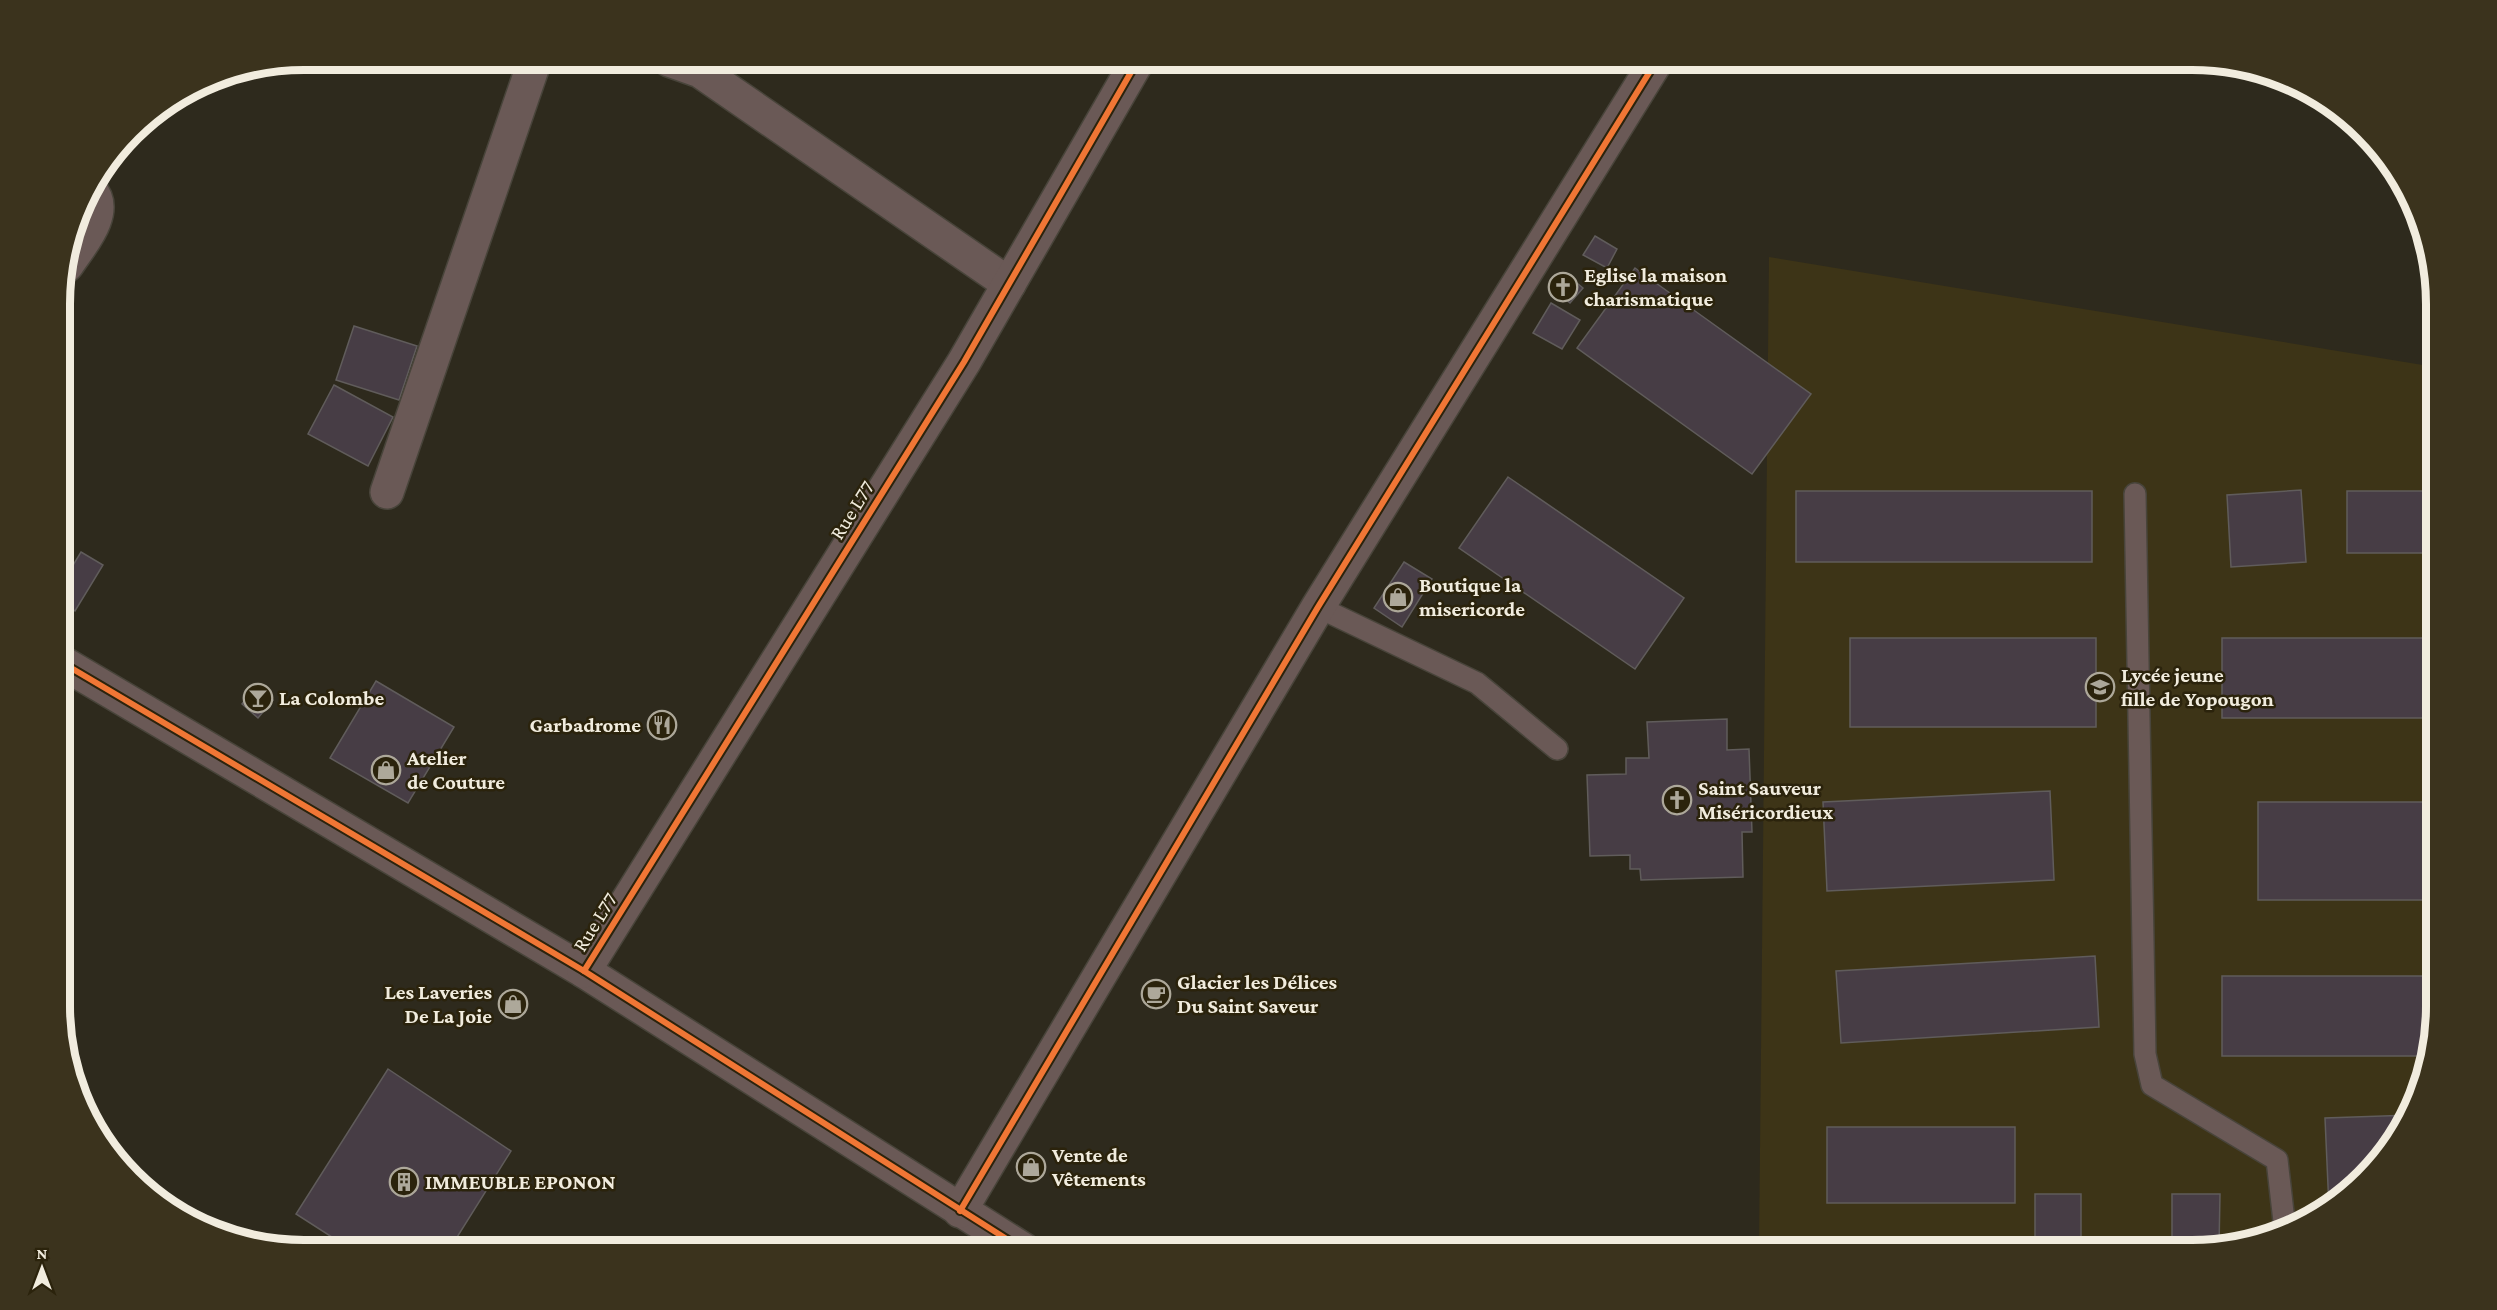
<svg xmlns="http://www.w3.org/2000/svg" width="2497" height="1310" font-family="'Crimson Pro',serif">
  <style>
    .built { fill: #3d3417 }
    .building { fill: #473d45; stroke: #605c5b; stroke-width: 1.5 }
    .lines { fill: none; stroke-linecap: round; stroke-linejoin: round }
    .service-casing { stroke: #48443a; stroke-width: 24 }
    .minor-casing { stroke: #48443a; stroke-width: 36 }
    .service { stroke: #6a5956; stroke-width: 21 }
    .minor { stroke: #6a5956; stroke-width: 33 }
    .cycleway-casing { stroke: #2b230c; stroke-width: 10 }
    .cycleway { stroke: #f07635; stroke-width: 6 }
    .labels { text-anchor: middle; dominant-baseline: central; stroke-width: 5; stroke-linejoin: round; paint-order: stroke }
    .poi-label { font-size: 21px; font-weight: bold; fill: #f1ecde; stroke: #2b230c; text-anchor: start }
    .street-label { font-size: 21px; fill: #f1ecde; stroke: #2b230c }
    .rim { fill: none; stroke: #f1ecde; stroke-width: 8 }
  </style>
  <rect width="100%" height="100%" fill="#2e2a1d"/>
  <path class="built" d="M1769,257L2435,367L2437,1006L2412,1114L2376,1167L2328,1209L2271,1237L2208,1249L1759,1250Z"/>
  <g class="building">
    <path d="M1595,236L1617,249L1607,268L1583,255Z"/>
    <path d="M1635,268L1811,394L1752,474L1577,348Z"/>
    <path d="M1565,273L1583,288L1570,303L1552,288Z"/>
    <path d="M1551,303L1580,320L1562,349L1533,333Z"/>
    <path d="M354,326L417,346L399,400L336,380Z"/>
    <path d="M334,385L393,417L368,466L308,434Z"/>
    <path d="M1508,477L1684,598L1635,669L1459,548Z"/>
    <path d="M2301,490L2306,562L2231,567L2227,495Z"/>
    <rect x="1796" y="491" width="296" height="71"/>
    <rect x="2347" y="491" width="89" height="62"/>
    <path d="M81,552L103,565L75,611L61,602V585Z"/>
    <path d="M1404,562L1432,579L1402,627L1374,608Z"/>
    <rect x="1850" y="638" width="246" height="89"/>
    <rect x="2222" y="638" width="214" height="80"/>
    <path d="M376,681L454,727L408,803L330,758Z"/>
    <path d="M256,686L273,700L258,718L242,704Z"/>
    <path d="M1727,719V750L1749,749L1752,832H1742L1743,877L1641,880L1640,869H1630V855L1590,856L1587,775L1626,774V758H1649L1647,722Z"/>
    <path d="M2050,791L2054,880L1827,891L1823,802Z"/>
    <path d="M2258,802H2436L2437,900H2258Z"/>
    <path d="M2095,956L2099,1027L1841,1043L1836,971Z"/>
    <path d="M2222,976H2437V1006L2425,1056H2222Z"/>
    <path d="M388,1069L511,1151L449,1250H352L296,1214Z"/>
    <path d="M2411,1115L2376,1167L2329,1208L2325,1118Z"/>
    <rect x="1827" y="1127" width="188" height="76"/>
    <rect x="2035" y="1194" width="46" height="56"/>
    <path d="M2172,1194H2220L2219,1247L2172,1250Z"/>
    <rect x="1805" y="1248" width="210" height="2"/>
  </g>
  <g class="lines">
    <g class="service-casing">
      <g id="service">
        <path d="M2135,494L2145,1054L2152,1085L2277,1160L2285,1230"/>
        <path d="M1318,607L1477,683L1557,749"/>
      </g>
    </g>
    <g class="minor-casing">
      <g id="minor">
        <path d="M669,60L700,71L1009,284"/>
        <path d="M67,265C79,246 111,212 90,190"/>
        <path d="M387,492L535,60"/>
        <path d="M61,662L584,971L1024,1250"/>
        <path d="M584,971L964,362L1138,60"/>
        <path d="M960,1211L1318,607L1657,60"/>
      </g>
    </g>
    <use href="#service" class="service"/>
    <use href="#minor" class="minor"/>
    <g class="cycleway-casing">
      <g id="cycleway">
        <path d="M61,662L584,971L1024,1250"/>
        <path d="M584,971L964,362L1138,60"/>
        <path d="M960,1211L1318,607L1657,60"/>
      </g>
    </g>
    <use href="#cycleway" class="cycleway"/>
  </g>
  <defs>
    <g id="church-ring" transform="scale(1.5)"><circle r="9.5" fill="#2b230c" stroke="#ada89a" stroke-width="1.5"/><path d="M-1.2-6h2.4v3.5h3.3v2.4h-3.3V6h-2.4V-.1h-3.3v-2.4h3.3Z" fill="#ada89a"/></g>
    <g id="shop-ring" transform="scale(1.5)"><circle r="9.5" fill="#2b230c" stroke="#ada89a" stroke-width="1.5"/><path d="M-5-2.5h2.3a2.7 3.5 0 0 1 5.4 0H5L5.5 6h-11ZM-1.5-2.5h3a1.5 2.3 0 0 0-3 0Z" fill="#ada89a"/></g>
    <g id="school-ring" transform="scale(1.5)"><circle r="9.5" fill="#2b230c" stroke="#ada89a" stroke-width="1.5"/><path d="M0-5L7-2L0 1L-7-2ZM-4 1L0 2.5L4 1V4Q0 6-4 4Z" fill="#ada89a"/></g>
    <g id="bar-ring" transform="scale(1.5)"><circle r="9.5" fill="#2b230c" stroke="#ada89a" stroke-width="1.5"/><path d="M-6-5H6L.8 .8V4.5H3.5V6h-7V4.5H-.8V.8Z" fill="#ada89a"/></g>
    <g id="restaurant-ring" transform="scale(1.5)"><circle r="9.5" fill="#2b230c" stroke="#ada89a" stroke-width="1.5"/><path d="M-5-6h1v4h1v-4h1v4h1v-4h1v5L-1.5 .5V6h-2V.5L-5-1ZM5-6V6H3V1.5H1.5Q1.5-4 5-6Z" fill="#ada89a"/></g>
    <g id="cafe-ring" transform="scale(1.5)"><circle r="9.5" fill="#2b230c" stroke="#ada89a" stroke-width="1.5"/><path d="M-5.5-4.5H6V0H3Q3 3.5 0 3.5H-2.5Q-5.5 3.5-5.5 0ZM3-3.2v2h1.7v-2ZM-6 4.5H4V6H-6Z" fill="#ada89a"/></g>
    <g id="building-ring" transform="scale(1.5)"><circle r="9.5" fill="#2b230c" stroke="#ada89a" stroke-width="1.5"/><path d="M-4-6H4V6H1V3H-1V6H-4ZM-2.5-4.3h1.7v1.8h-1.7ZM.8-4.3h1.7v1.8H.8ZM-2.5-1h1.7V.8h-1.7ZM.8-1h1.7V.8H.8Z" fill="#ada89a"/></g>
  </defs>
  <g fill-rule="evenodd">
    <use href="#church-ring" x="1563" y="287"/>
    <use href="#shop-ring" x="1398" y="597"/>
    <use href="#school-ring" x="2100" y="687"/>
    <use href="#bar-ring" x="258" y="698"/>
    <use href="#restaurant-ring" x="662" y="725"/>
    <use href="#shop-ring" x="386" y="770"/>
    <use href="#church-ring" x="1677" y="800"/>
    <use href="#cafe-ring" x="1156" y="994"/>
    <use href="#shop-ring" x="513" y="1004"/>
    <use href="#shop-ring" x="1031" y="1167"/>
    <use href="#building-ring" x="404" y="1182"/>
  </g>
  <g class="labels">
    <g class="poi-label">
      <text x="1584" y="275">Eglise la maison<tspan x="1584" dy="24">charismatique</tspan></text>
      <text x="1419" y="585">Boutique la<tspan x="1419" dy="24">misericorde</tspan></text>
      <text x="2121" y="675">Lycée jeune<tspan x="2121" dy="24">fille de Yopougon</tspan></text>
      <text x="279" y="698">La Colombe</text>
      <text x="641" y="725" text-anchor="end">Garbadrome</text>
      <text x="407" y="758">Atelier<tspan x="407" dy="24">de Couture</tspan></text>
      <text x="1698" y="788">Saint Sauveur<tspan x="1698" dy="24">Miséricordieux</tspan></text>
      <text x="1177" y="982">Glacier les Délices<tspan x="1177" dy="24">Du Saint Saveur</tspan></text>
      <text x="492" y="992" text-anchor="end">Les Laveries<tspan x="492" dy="24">De La Joie</tspan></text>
      <text x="1052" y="1155">Vente de<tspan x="1052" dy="24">Vêtements</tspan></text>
      <text x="425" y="1182">IMMEUBLE EPONON</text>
    </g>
    <g class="street-label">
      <text transform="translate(852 510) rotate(-58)">Rue L77</text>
      <text transform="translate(595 922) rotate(-58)">Rue L77</text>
    </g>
  </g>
  <path d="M0 0H2497V1310H0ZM304 70H2192A234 234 0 0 1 2426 304V1006A234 234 0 0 1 2192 1240H304A234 234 0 0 1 70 1006V304A234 234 0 0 1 304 70Z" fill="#3b331d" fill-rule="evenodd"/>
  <path class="rim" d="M304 70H2192A234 234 0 0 1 2426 304V1006A234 234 0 0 1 2192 1240H304A234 234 0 0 1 70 1006V304A234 234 0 0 1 304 70Z"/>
  <g transform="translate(42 1268)" stroke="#2b230c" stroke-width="4.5" paint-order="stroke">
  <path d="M0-4.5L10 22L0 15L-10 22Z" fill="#f1ecde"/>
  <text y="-9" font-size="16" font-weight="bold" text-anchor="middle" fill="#f1ecde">N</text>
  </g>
</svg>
